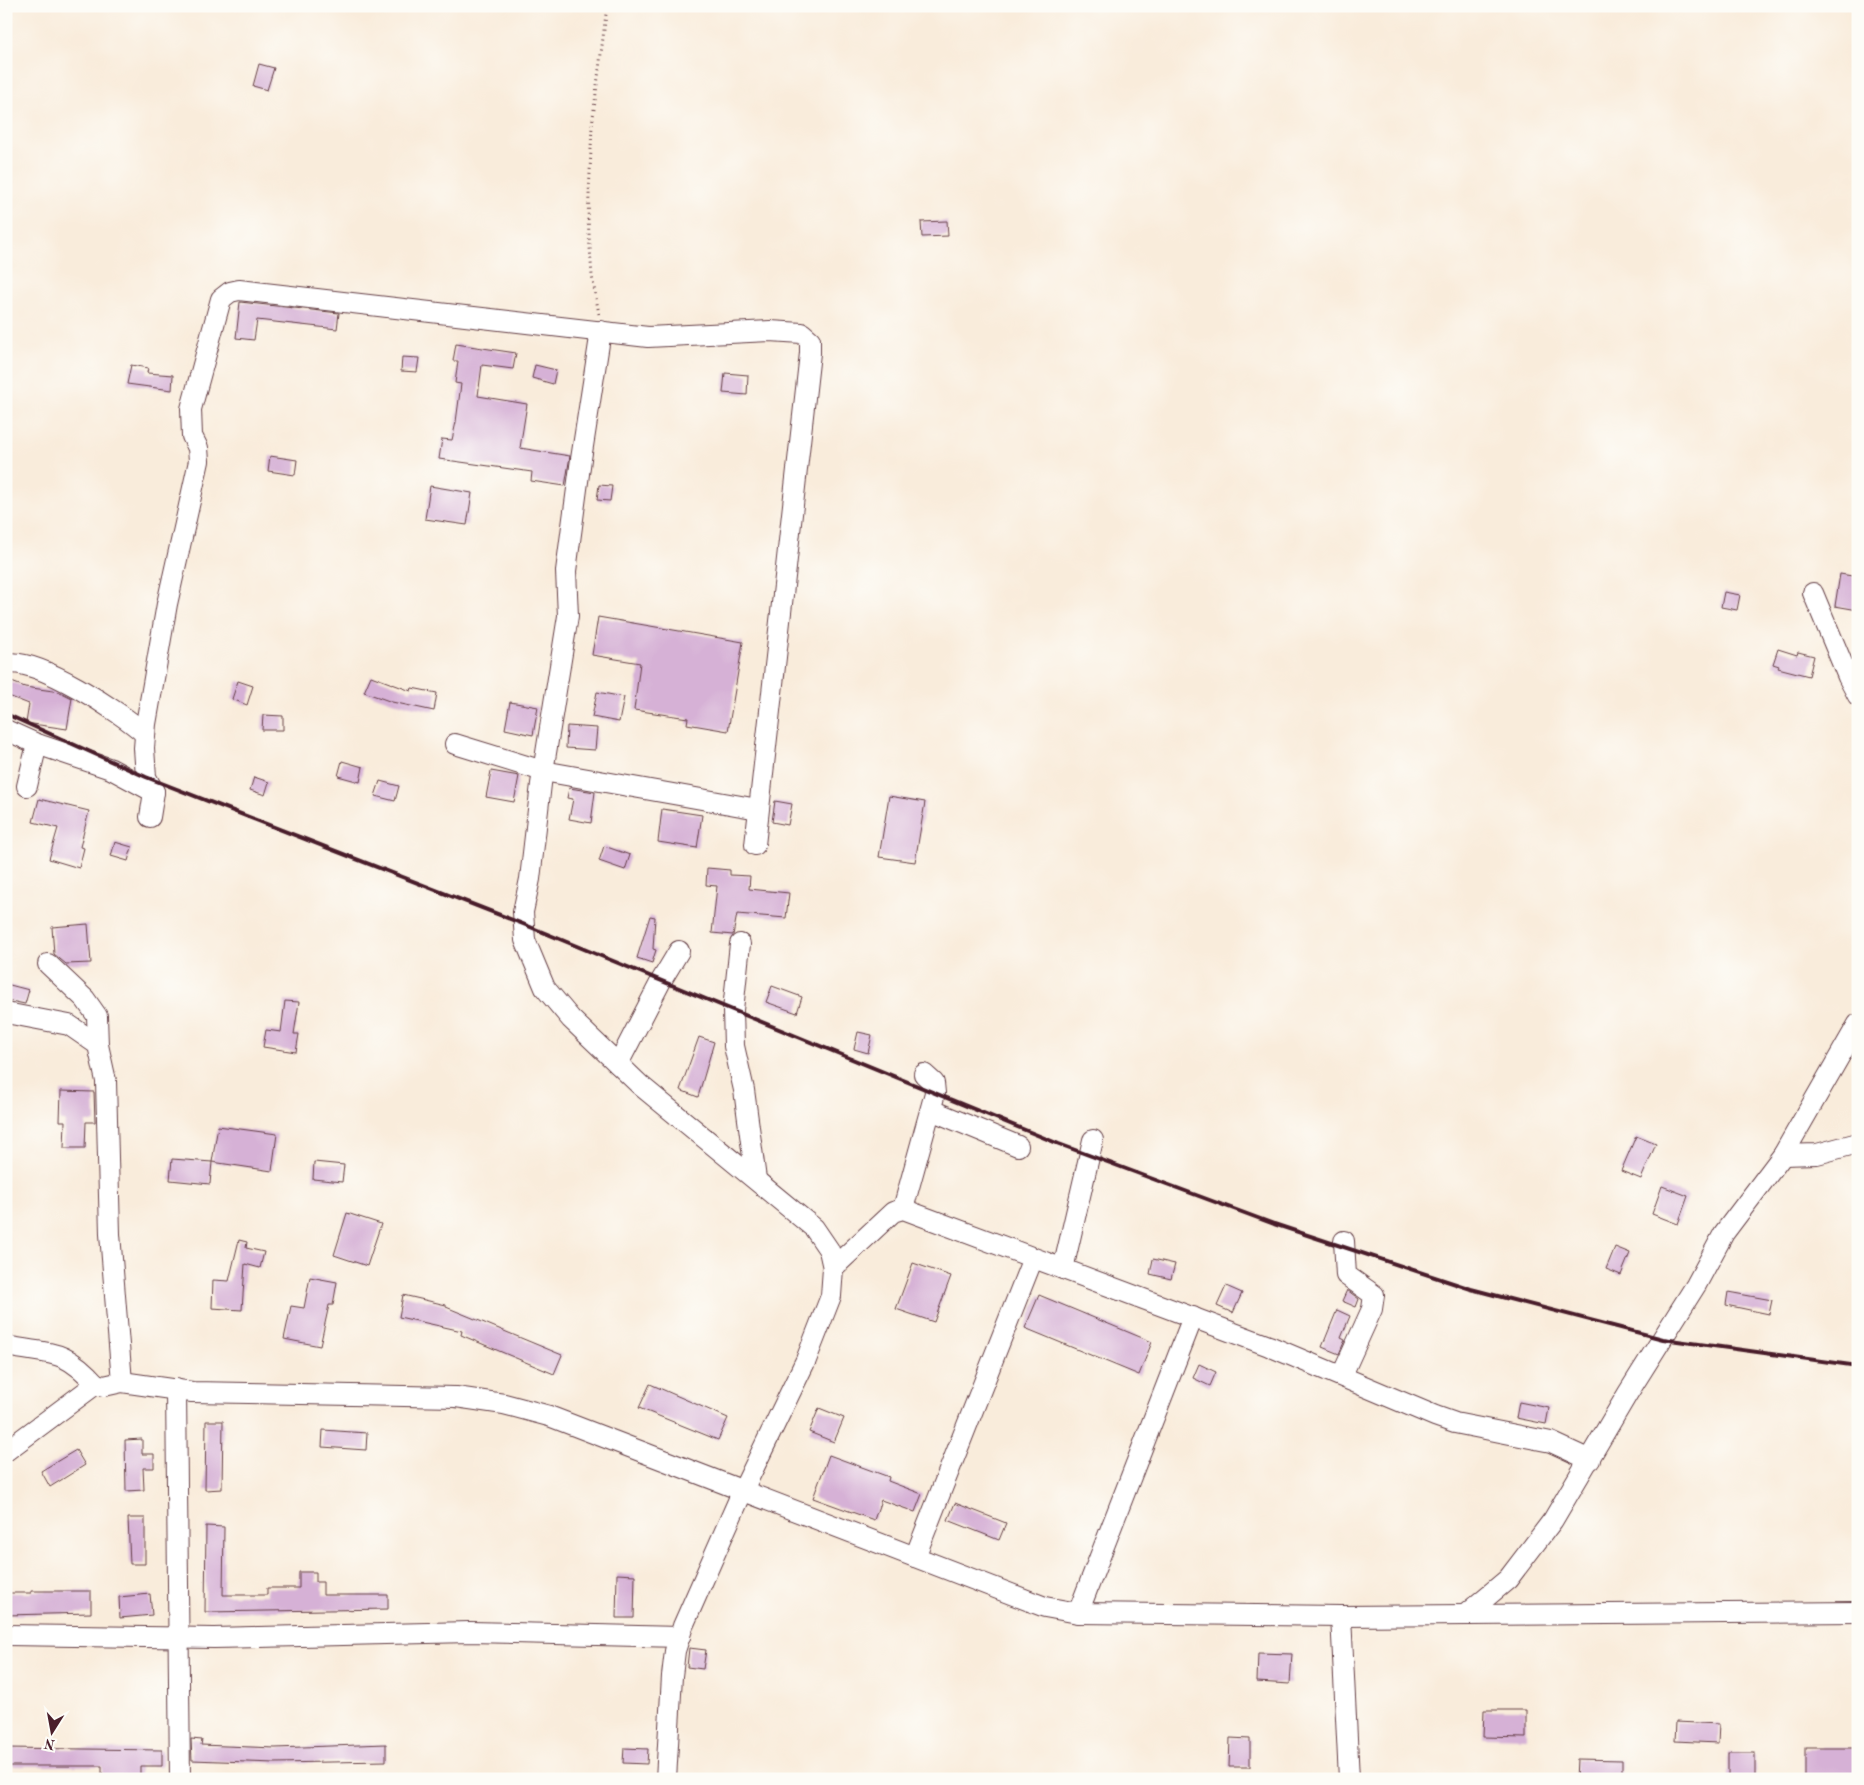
<svg xmlns="http://www.w3.org/2000/svg" width="1864" height="1785" font-family="'Old Standard TT',serif">
  <style>
    .building { fill: #d6b1d6 }
    .lines { fill: none; stroke-linecap: round; stroke-linejoin: round }
    .minor-casing { stroke: #643e45; stroke-width: 22 }
    .path { stroke: #643e45; stroke-width: 3; stroke-dasharray: 1 4; stroke-linecap: butt }
    .minor { stroke: #fff; stroke-width: 20 }
    .rail { stroke: #4a1f2b; stroke-width: 4 }
  </style>
  <rect width="100%" height="100%" fill="#fdfcf7"/>
  <filter id="ink" filterUnits="userSpaceOnUse"><feTurbulence type="fractalNoise" baseFrequency=".02" numOctaves="2"/><feDisplacementMap in="SourceGraphic" scale="10" xChannelSelector="R" yChannelSelector="G"/><feConvolveMatrix kernelMatrix="1 2 1 2 8 2 1 2 1" color-interpolation-filters="sRGB"/></filter>
  <filter id="wash" filterUnits="userSpaceOnUse"><feTurbulence type="fractalNoise" baseFrequency=".0096" numOctaves="4" result="noise"/><feDisplacementMap in="SourceGraphic" scale="20" xChannelSelector="R" yChannelSelector="G"/><feGaussianBlur stdDeviation="1.12" result="paint"/><feColorMatrix in="noise" values="0 0 0 0 0 0 0 0 0 0 0 0 0 0 0 0 0 1.4 0 .05"/><feComposite in="paint" operator="in"/></filter>
  <g filter="url(#wash)">
    <rect width="100%" height="100%" fill="#f9ecdb"/>
    <g id="blocks">
      <g class="building">
        <path d="M259,64L274,68L267,90L253,86Z"/>
        <path d="M947,221L948,236L922,237L921,222Z"/>
        <path d="M240,302L339,313L337,329L257,320L254,340L236,338Z"/>
        <path d="M456,344L516,353L513,369L482,365L478,396L527,404L520,448L570,456L565,486L531,481L532,472L439,459L442,439L452,440L456,422L461,384L455,383L458,361H453Z"/>
        <path d="M402,357L419,358L417,372L401,371Z"/>
        <path d="M131,365L148,368L147,373L173,375L172,390L127,384Z"/>
        <path d="M535,365L556,370L553,384L532,378Z"/>
        <path d="M725,373L748,375L747,395L723,393Z"/>
        <path d="M270,456L297,460L295,475L268,471Z"/>
        <path d="M599,485L612,486L610,501L597,500Z"/>
        <path d="M430,486L472,493L467,525L425,519Z"/>
        <path d="M1840,574L1858,577V610L1835,606Z"/>
        <path d="M1724,592L1740,595L1737,610L1721,607Z"/>
        <path d="M598,617L743,642L728,731L687,724L688,718L634,710L640,663L592,655Z"/>
        <path d="M1778,649L1797,655L1798,652L1814,656L1809,676L1778,668L1779,666L1773,664Z"/>
        <path d="M371,676L411,691L412,688L437,693L434,711L392,702L364,692Z"/>
        <path d="M6,680L25,687L60,692L72,698L67,729L26,723L29,704L6,695Z"/>
        <path d="M238,681L253,686L247,705L232,699Z"/>
        <path d="M597,692L624,697L619,722L592,717Z"/>
        <path d="M510,702L538,707L533,735L505,729Z"/>
        <path d="M263,715L283,716V730H262Z"/>
        <path d="M567,726L597,728L595,750L566,748Z"/>
        <path d="M342,761L363,767L360,782L338,776Z"/>
        <path d="M491,771L519,776L514,802L486,797Z"/>
        <path d="M254,777L269,782L265,795L250,790Z"/>
        <path d="M380,781L399,786L395,801L375,796Z"/>
        <path d="M569,788L595,792L591,823L569,819L573,799L567,798Z"/>
        <path d="M889,796L925,802L915,862L879,857Z"/>
        <path d="M39,799L89,811L80,847L84,848L79,868L49,859L58,828L33,822Z"/>
        <path d="M775,801L792,804L788,825L772,822Z"/>
        <path d="M662,809L702,815L697,848L658,842Z"/>
        <path d="M115,842L132,847L128,861L111,856Z"/>
        <path d="M604,846L630,855L625,870L599,861Z"/>
        <path d="M707,868L730,870V875L750,876L749,889L789,893L786,918L737,914L733,935L712,933L717,886L706,885Z"/>
        <path d="M650,916L655,917L653,949L656,950L652,963L637,958Z"/>
        <path d="M88,924L91,963L66,964L54,954L52,927Z"/>
        <path d="M6,984L29,990L25,1004L6,1000Z"/>
        <path d="M772,986L802,997L797,1013L766,1002Z"/>
        <path d="M285,1001L299,1002L294,1034H299L296,1052L263,1047L266,1030L281,1032Z"/>
        <path d="M858,1032L872,1035L868,1053L854,1049Z"/>
        <path d="M699,1037L714,1042L698,1097L680,1090Z"/>
        <path d="M61,1091L94,1092L95,1122H86L85,1148H64L65,1121H60Z"/>
        <path d="M218,1126L277,1134L272,1171L212,1162Z"/>
        <path d="M1636,1136L1656,1144L1641,1179L1621,1171Z"/>
        <path d="M172,1159L212,1162L210,1184L170,1180Z"/>
        <path d="M314,1162L344,1165L342,1182L313,1179Z"/>
        <path d="M1662,1186L1688,1196L1678,1224L1652,1214Z"/>
        <path d="M347,1213L381,1224L367,1266L334,1255Z"/>
        <path d="M239,1240L247,1242L246,1248L264,1252L260,1268L245,1264L242,1310L212,1308L213,1280L229,1281Z"/>
        <path d="M1615,1247L1630,1253L1621,1275L1606,1269Z"/>
        <path d="M1153,1259L1175,1264L1171,1279L1150,1274Z"/>
        <path d="M913,1263L951,1276L934,1322L896,1309Z"/>
        <path d="M310,1277L337,1282L333,1305H329L320,1346L284,1339L291,1306L304,1308Z"/>
        <path d="M1226,1286L1242,1293L1233,1313L1217,1306Z"/>
        <path d="M1347,1290L1359,1299L1356,1307L1342,1301Z"/>
        <path d="M1728,1292L1772,1300L1769,1314L1726,1305Z"/>
        <path d="M403,1295L446,1305V1307L562,1355L554,1374L461,1335L462,1331L399,1317Z"/>
        <path d="M1039,1295L1152,1342L1139,1375L1025,1328Z"/>
        <path d="M1337,1310L1350,1316L1341,1338L1345,1340L1339,1354L1322,1347Z"/>
        <path d="M1199,1364L1216,1372L1210,1386L1193,1378Z"/>
        <path d="M650,1384L728,1418L718,1440L639,1408Z"/>
        <path d="M1519,1402L1549,1408L1546,1424L1516,1418Z"/>
        <path d="M819,1408L844,1418L834,1442L809,1432Z"/>
        <path d="M206,1421H223L222,1489L205,1490Z"/>
        <path d="M323,1430L367,1433L366,1450L322,1447Z"/>
        <path d="M142,1439V1454H154V1468H143L144,1490L126,1491L125,1440Z"/>
        <path d="M76,1450L85,1465L50,1487L41,1471Z"/>
        <path d="M829,1455L889,1477L888,1481L922,1494L915,1512L881,1500L874,1520L813,1498Z"/>
        <path d="M955,1503L1006,1523L999,1540L948,1520Z"/>
        <path d="M128,1518H145V1564H130Z"/>
        <path d="M206,1526L224,1527L223,1595H267V1588H299V1572H316V1582H323V1595H388V1609L205,1612Z"/>
        <path d="M617,1574L635,1575L634,1618H616Z"/>
        <path d="M31,1591H91V1613L6,1615V1593H31Z"/>
        <path d="M150,1594L152,1615L120,1618L119,1597Z"/>
        <path d="M689,1648L706,1650L703,1669L687,1667Z"/>
        <path d="M1258,1653L1292,1654L1290,1684L1257,1682Z"/>
        <path d="M1484,1710H1526V1738L1483,1737Z"/>
        <path d="M1676,1722L1719,1724L1718,1743L1675,1741Z"/>
        <path d="M1230,1738L1250,1739V1767H1229Z"/>
        <path d="M191,1739L202,1740L201,1745L275,1748L386,1744V1761L275,1763L192,1760Z"/>
        <path d="M6,1748L162,1750V1766H140V1776L102,1775V1766H6Z"/>
        <path d="M624,1748L648,1749L647,1764L623,1763Z"/>
        <rect x="1805" y="1748" width="53" height="31"/>
        <rect x="1728" y="1753" width="27" height="26"/>
        <path d="M1577,1759L1622,1760V1779H1576Z"/>
      </g>
    </g>
  </g>
  <g filter="url(#ink)">
    <use href="#blocks" fill-opacity="0" stroke="#643e45" stroke-width="1"/>
    <g class="lines">
      <g class="minor-casing">
        <g id="minor">
          <path d="M601,331L581,459L566,571L568,616L541,784L530,879L523,912L525,940L545,988L571,1019L640,1085L814,1228L829,1250L833,1268L831,1296L806,1360L743,1490L683,1626L675,1651L672,1676L666,1779"/>
          <path d="M1813,593L1848,677L1858,696"/>
          <path d="M6,664C36,656 122,713 145,734"/>
          <path d="M6,730L37,744L111,769L154,792L150,817"/>
          <path d="M455,744L543,771L758,809"/>
          <path d="M27,786L37,744"/>
          <path d="M154,792L146,777L144,748L146,724L167,604L199,461L198,448L192,436L191,409L221,299L230,292L239,290L648,337L770,331L802,333L810,340V353L755,845"/>
          <path d="M740,944L733,1010L734,1046L744,1090L756,1179"/>
          <path d="M48,964L85,999L97,1016L98,1045"/>
          <path d="M6,1013L69,1025L98,1045L106,1081L110,1234L122,1382"/>
          <path d="M618,1064L661,981L679,951"/>
          <path d="M931,1110L1018,1146"/>
          <path d="M1783,1155L1817,1154L1858,1143"/>
          <path d="M903,1209L935,1093L934,1083L924,1074"/>
          <path d="M833,1268L893,1212L903,1209L1269,1346L1435,1416L1455,1423L1551,1442L1590,1460"/>
          <path d="M1063,1269L1093,1140"/>
          <path d="M6,1346C50,1355 63,1347 96,1384"/>
          <path d="M1342,1375L1372,1309L1374,1295L1346,1275L1344,1241"/>
          <path d="M176,1389L180,1779"/>
          <path d="M6,1451L96,1384L104,1386L122,1382L192,1392L456,1397L504,1404L549,1416L1045,1607L1078,1613L1341,1616L1858,1612"/>
          <path d="M915,1557L1033,1258"/>
          <path d="M1078,1613L1193,1317"/>
          <path d="M1465,1615L1508,1579L1553,1520L1628,1393L1696,1285L1724,1233L1783,1155L1858,1024"/>
          <path d="M1341,1616L1349,1779"/>
          <path d="M6,1635L214,1638L470,1632L680,1637"/>
        </g>
      </g>
      <path class="path" d="M599,314L592,276L588,219L592,125L607,6"/>
      <use href="#minor" class="minor"/>
      <path class="rail" d="M6,714L146,777L523,924L1059,1144L1274,1224L1471,1289L1663,1339L1858,1366"/>
    </g>
  </g>
  <rect width="1864" height="1785" fill="none" stroke="#fdfcf7" stroke-width="25"/>
  <g transform="translate(52 1732) rotate(191)" stroke="#fdfcf7" stroke-width="4" paint-order="stroke">
  <path d="M0-4L9 19L0 12L-9 19Z" fill="#4a1f2b"/>
  <text y="-8" font-size="14" font-weight="bold" text-anchor="middle" fill="#4a1f2b">N</text>
  </g>
</svg>
